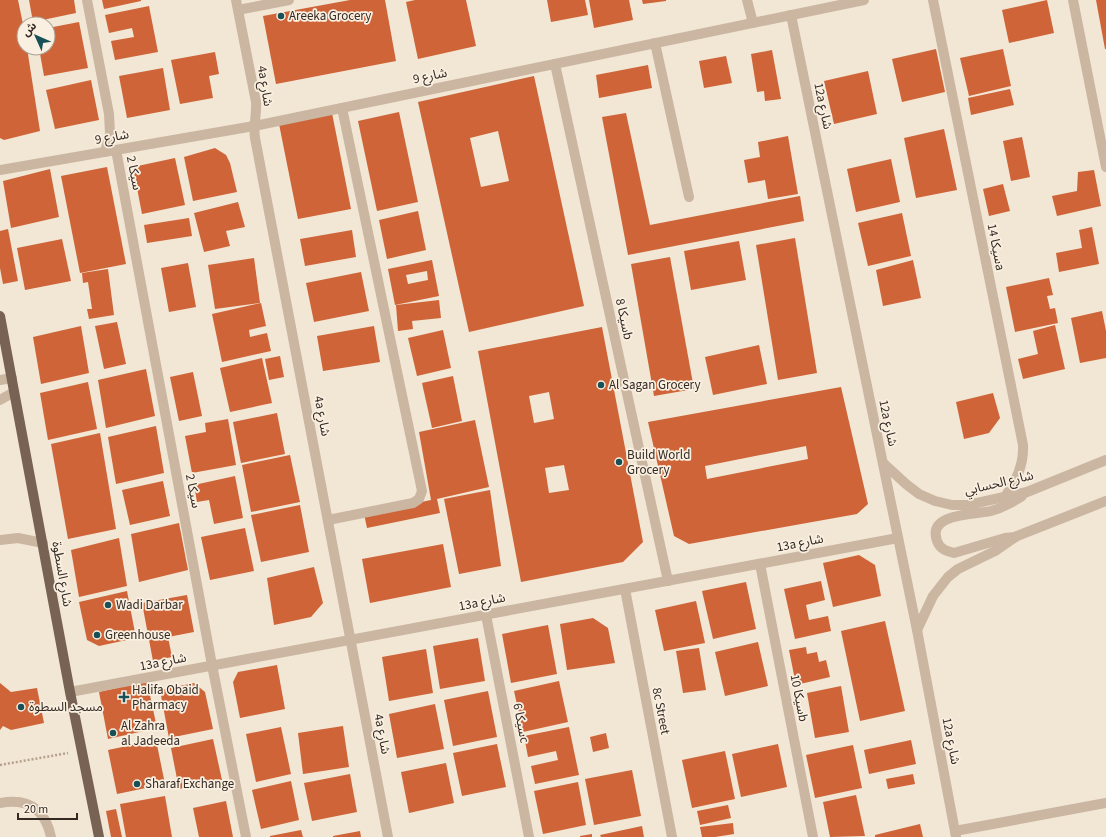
<svg xmlns="http://www.w3.org/2000/svg" width="1106" height="837" font-family="'Source Sans 3','Noto Sans Arabic',sans-serif">
  <style>
    .building { fill: #ce6437; fill-rule: evenodd }
    .lines { fill: none; stroke-linecap: round; stroke-linejoin: round }
    .path { stroke: #b6a08b; stroke-width: 2.5; stroke-dasharray: 2 2; stroke-linecap: butt }
    .minor { stroke: #cab6a1; stroke-width: 10 }
    .major { stroke: #776254; stroke-width: 10 }
    .poi-dot { fill: #185058; stroke: #faf0e1; stroke-width: 1.5 }
    .labels { text-anchor: middle; dominant-baseline: central; stroke-width: 3.5; stroke-linejoin: round; paint-order: stroke }
    .poi-label { font-size: 13px; fill: #342a24; stroke: #faf0e1; text-anchor: start }
    .street-label { font-size: 13px; fill: #342a24; stroke: #faf0e1 }
  </style>
  <rect width="100%" height="100%" fill="#f2e6d5"/>
  <g class="building">
    <path d="M0,0H18L24,29V48H27L40,131L4,140L0,138Z"/>
    <path d="M29,0H74L76,13L33,22Z"/>
    <path d="M102,0H141V1L104,9Z"/>
    <path d="M350,0H385L396,61L276,84L263,16Z"/>
    <path d="M415,0H466L476,46L418,59L406,2Z"/>
    <path d="M547,0H585L588,15L551,22Z"/>
    <path d="M589,0H629L633,20L594,28Z"/>
    <path d="M642,0H666V1L643,4Z"/>
    <path d="M1047,0L1054,33L1009,43L1002,10Z"/>
    <path d="M1096,0H1106V49H1105Z"/>
    <path d="M149,6L158,52L115,60L111,41L134,37L132,28L109,33L105,15Z"/>
    <path d="M79,22L88,68L44,76L39,48H48V28Z"/>
    <path d="M936,49L945,92L902,102L892,59Z"/>
    <path d="M1003,49L1011,86L969,96L960,58Z"/>
    <path d="M772,50L781,99L765,101L764,91L757,92L751,54Z"/>
    <path d="M215,52L219,74L209,76L213,98L180,104L171,60Z"/>
    <path d="M726,56L732,83L704,88L699,61Z"/>
    <path d="M648,65L652,88L599,98L596,75Z"/>
    <path d="M163,68L170,110L127,118L119,76Z"/>
    <path d="M868,71L877,114L834,124L824,81Z"/>
    <path d="M534,76L584,306L469,332L418,102ZM498,131L509,181L481,187L470,138Z"/>
    <path d="M91,80L99,120L55,129L46,90Z"/>
    <path d="M1010,89L1014,105L971,115L968,98Z"/>
    <path d="M399,112L418,202L377,211L358,121Z"/>
    <path d="M332,113L351,209L298,219L279,124Z"/>
    <path d="M626,113L650,225L800,196L804,221L628,255L602,117Z"/>
    <path d="M944,129L957,190L916,198L904,138Z"/>
    <path d="M788,136L798,194L768,199L765,180L748,183L744,160L760,157L758,142Z"/>
    <path d="M1022,137L1030,177L1011,181L1003,141Z"/>
    <path d="M215,148L226,155L230,163L237,192L193,201L184,157Z"/>
    <path d="M175,158L185,205L142,214L133,167Z"/>
    <path d="M891,159L900,202L856,212L847,169Z"/>
    <path d="M107,167L126,264L80,273L61,176Z"/>
    <path d="M50,169L59,217L11,228L3,181Z"/>
    <path d="M1094,170L1101,206L1057,216L1052,196L1077,191L1078,172Z"/>
    <path d="M1003,184L1010,211L989,216L983,189Z"/>
    <path d="M238,202L245,227L226,231L230,246L204,252L194,213Z"/>
    <path d="M418,211L426,250L387,259L379,220Z"/>
    <path d="M902,213L911,256L868,266L858,223Z"/>
    <path d="M189,218L192,236L147,243L144,225Z"/>
    <path d="M1092,227L1099,264L1059,272L1056,253L1082,248L1079,230Z"/>
    <path d="M8,229L18,281L3,284L0,268V231Z"/>
    <path d="M352,230L356,257L305,266L300,239Z"/>
    <path d="M795,238L817,373L778,380L756,245Z"/>
    <path d="M62,239L71,281L25,290L17,248Z"/>
    <path d="M739,241L746,280L691,290L684,251Z"/>
    <path d="M670,257L694,389L654,396L631,264Z"/>
    <path d="M254,258L260,303L215,309L208,265Z"/>
    <path d="M432,260L439,296L395,305L388,269ZM427,271L428,280L408,284L406,275Z"/>
    <path d="M913,260L921,298L883,306L876,270Z"/>
    <path d="M188,263L196,307L169,312L161,268Z"/>
    <path d="M108,269L114,315L89,319L87,309H92L88,282L83,283L82,273Z"/>
    <path d="M361,272L369,311L314,322L306,283Z"/>
    <path d="M1049,278L1053,295L1047,296L1050,309L1055,308L1058,323L1015,332L1006,287Z"/>
    <path d="M439,300L441,318L412,321L413,329L398,331L396,305Z"/>
    <path d="M261,303L266,326L249,330L250,337L267,333L271,351L222,362L212,314Z"/>
    <path d="M1102,311L1106,331V358L1080,363L1071,318Z"/>
    <path d="M117,322L126,364L104,369L95,326Z"/>
    <path d="M1055,325L1065,369L1023,379L1018,359L1038,354L1033,331Z"/>
    <path d="M81,326L89,373L41,384L33,337Z"/>
    <path d="M374,326L380,362L323,371L317,336Z"/>
    <path d="M602,327L643,542L623,562L521,582L478,351ZM549,392L554,419L534,423L529,396ZM564,465L569,490L549,493L545,468Z"/>
    <path d="M443,330L451,368L417,376L408,338Z"/>
    <path d="M759,345L767,384L713,395L705,357Z"/>
    <path d="M280,356L284,377L269,380L265,359Z"/>
    <path d="M262,358L272,403L230,412L220,368Z"/>
    <path d="M146,369L155,416L106,428L98,380Z"/>
    <path d="M193,372L202,416L179,421L170,377Z"/>
    <path d="M453,376L462,421L432,428L422,383Z"/>
    <path d="M88,382L97,429L48,440L40,393Z"/>
    <path d="M841,387L868,504L857,514L689,544L674,536L648,422ZM806,446L808,459L707,479L705,466Z"/>
    <path d="M993,393L1000,418L989,433L964,439L956,402Z"/>
    <path d="M277,413L285,454L241,463L233,422Z"/>
    <path d="M228,419L236,465L192,473L185,436L206,432L205,423Z"/>
    <path d="M475,420L489,487L437,499L440,513L367,528L364,514L431,500L419,432Z"/>
    <path d="M156,426L164,473L116,484L108,437Z"/>
    <path d="M100,433L116,529L68,539L51,444Z"/>
    <path d="M290,455L300,502L251,512L242,465Z"/>
    <path d="M235,476L243,518L214,524L209,500L197,502L194,485Z"/>
    <path d="M163,481L170,516L130,525L122,490Z"/>
    <path d="M490,490L501,566L459,574L444,499Z"/>
    <path d="M300,505L309,552L261,562L251,515Z"/>
    <path d="M179,523L188,570L139,582L131,534Z"/>
    <path d="M245,528L254,571L210,580L201,537Z"/>
    <path d="M119,538L127,586L79,597L71,550Z"/>
    <path d="M443,544L451,587L370,603L362,559Z"/>
    <path d="M859,555L875,565L881,596L833,607L823,563Z"/>
    <path d="M314,567L323,603L311,617L274,625L267,578Z"/>
    <path d="M821,581L825,600L806,605L809,620L828,616L831,631L795,639L784,589Z"/>
    <path d="M746,582L756,629L713,639L702,591Z"/>
    <path d="M127,591L136,638L99,646L87,640L79,602Z"/>
    <path d="M187,595L194,632L168,637L172,657L153,661L142,603Z"/>
    <path d="M696,601L705,643L664,651L655,610Z"/>
    <path d="M593,618L608,628L615,663L567,670L560,624Z"/>
    <path d="M885,621L905,711L860,721L841,631Z"/>
    <path d="M548,625L557,674L511,683L502,634Z"/>
    <path d="M478,638L485,681L440,689L433,646Z"/>
    <path d="M758,642L768,686L725,696L715,652Z"/>
    <path d="M806,647L807,654L817,652L819,662L826,660L830,677L796,685L789,650Z"/>
    <path d="M699,648L706,690L683,693L676,651Z"/>
    <path d="M426,649L433,693L389,701L382,657Z"/>
    <path d="M277,665L285,709L240,718L233,682L238,672Z"/>
    <path d="M147,681L157,728L108,739L99,692Z"/>
    <path d="M559,681L568,722L523,732L514,691Z"/>
    <path d="M0,683L11,692L37,688L44,723L11,730L3,726L0,730Z"/>
    <path d="M194,683L205,692L213,729L169,738L160,690Z"/>
    <path d="M841,686L849,732L815,738L807,693Z"/>
    <path d="M488,691L497,737L453,746L444,700Z"/>
    <path d="M435,704L444,749L397,758L389,714Z"/>
    <path d="M343,726L349,767L303,774L298,733Z"/>
    <path d="M281,727L291,774L256,782L246,734Z"/>
    <path d="M569,727L579,775L535,784L531,766L558,760L556,751L528,757L524,736Z"/>
    <path d="M606,733L609,748L593,752L590,737Z"/>
    <path d="M213,739L222,780L179,789L171,748Z"/>
    <path d="M156,740L165,784L117,794L108,750Z"/>
    <path d="M911,740L916,764L869,774L864,750Z"/>
    <path d="M497,744L506,787L462,796L453,753Z"/>
    <path d="M778,744L787,787L741,797L732,754Z"/>
    <path d="M853,745L862,788L815,798L806,755Z"/>
    <path d="M725,751L735,799L692,808L682,760Z"/>
    <path d="M446,763L454,803L409,813L401,772Z"/>
    <path d="M632,770L641,816L594,825L585,779Z"/>
    <path d="M350,774L357,812L312,821L304,783Z"/>
    <path d="M913,774L915,784L888,789L886,779Z"/>
    <path d="M291,781L299,820L261,829L252,790Z"/>
    <path d="M578,782L586,825L543,834L534,791Z"/>
    <path d="M856,795L865,836L830,837L823,802Z"/>
    <path d="M165,796L172,837H126L120,804Z"/>
    <path d="M226,801L233,837H199L193,808Z"/>
    <path d="M728,805L731,818L700,825L697,811Z"/>
    <path d="M116,809L122,837H111L106,811Z"/>
    <path d="M733,823L734,834L715,837H702L700,827Z"/>
    <path d="M920,824L923,837H875V835Z"/>
    <path d="M642,826L644,837H601L600,835Z"/>
    <path d="M301,830L303,837H270V836Z"/>
    <path d="M360,831L361,837H333V836Z"/>
    <path d="M592,834V837H580V836Z"/>
  </g>
  <g class="lines">
    <path class="path" d="M0,765L68,753"/>
    <g class="minor">
      <path d="M87,0L109,114L110,133L105,152"/>
      <path d="M236,0L256,102C257,114 253,126 255,138L388,837"/>
      <path d="M747,0L753,23"/>
      <path d="M933,0L1023,445C1024,466 1016,480 1005,497"/>
      <path d="M1073,0L1106,167"/>
      <path d="M238,10L289,0"/>
      <path d="M791,15L917,630L956,837"/>
      <path d="M655,43L689,197"/>
      <path d="M555,64L668,581"/>
      <path d="M116,150L212,665L246,837"/>
      <path d="M0,170L254,126L864,0"/>
      <path d="M0,380L12,378"/>
      <path d="M0,400L14,392"/>
      <path d="M883,463L906,484L919,494L935,501L952,505H968L1027,492L1106,460"/>
      <path d="M328,520L413,503L419,499L422,491L342,108"/>
      <path d="M1015,537L1005,538L954,553C946,551 940,549 937,541C927,512 976,515 991,511C1002,508 1013,502 1022,496"/>
      <path d="M0,540L18,538L43,543"/>
      <path d="M760,564L813,837"/>
      <path d="M625,589L672,837"/>
      <path d="M486,615L529,837"/>
      <path d="M917,630L933,596L948,577L958,569L995,551L1017,536L1106,501"/>
      <path d="M70,692L898,538"/>
      <path d="M0,803C28,798 45,809 51,837"/>
      <path d="M955,831L1106,803"/>
    </g>
    <path class="major" d="M0,316L70,692L99,837"/>
  </g>
  <g class="poi-dot">
    <circle cx="281" cy="16" r="4"/>
    <circle cx="601" cy="385" r="4"/>
    <circle cx="619" cy="462" r="4"/>
    <circle cx="108" cy="605" r="4"/>
    <circle cx="97" cy="635" r="4"/>
    <path d="M122 691h4v4h4v4h-4v4h-4v-4h-4v-4h4z"/>
    <circle cx="21" cy="707" r="4"/>
    <circle cx="113" cy="733" r="4"/>
    <circle cx="137" cy="784" r="4"/>
  </g>
  <g class="labels">
    <g class="poi-label">
      <text x="289" y="16">Areeka Grocery</text>
      <text x="609" y="385">Al Sagan Grocery</text>
      <text x="627" y="455">Build World<tspan x="627" dy="15">Grocery</tspan></text>
      <text x="116" y="605">Wadi Darbar</text>
      <text x="105" y="635">Greenhouse</text>
      <text x="132" y="690">Halifa Obaid<tspan x="132" dy="15">Pharmacy</tspan></text>
      <text x="29" y="707">مسجد السطوة</text>
      <text x="121" y="726">Al Zahra<tspan x="121" dy="15">al Jadeeda</tspan></text>
      <text x="145" y="784">Sharaf Exchange</text>
    </g>
    <g class="street-label">
      <text transform="translate(430 76) rotate(-12)">شارع 9</text>
      <text transform="translate(265 86) rotate(81)">4a شارع</text>
      <text transform="translate(823 106) rotate(78)">12a شارع</text>
      <text transform="translate(112 137) rotate(-10)">شارع 9</text>
      <text transform="translate(134 173) rotate(79)">سيكا 2</text>
      <text transform="translate(996 247) rotate(79)">سيكا 14a</text>
      <text transform="translate(624 319) rotate(78)">سيكا 8b</text>
      <text transform="translate(322 416) rotate(79)">4a شارع</text>
      <text transform="translate(888 423) rotate(78)">12a شارع</text>
      <text transform="translate(999 483) rotate(-13)">شارع الحسابي</text>
      <text transform="translate(193 491) rotate(79)">سيكا 2</text>
      <text transform="translate(800 543) rotate(-11)">13a شارع</text>
      <text transform="translate(62 574) rotate(80)">شارع السطوة</text>
      <text transform="translate(482 602) rotate(-11)">13a شارع</text>
      <text transform="translate(163 662) rotate(-11)">13a شارع</text>
      <text transform="translate(799 698) rotate(79)">سيكا 10b</text>
      <text transform="translate(661 711) rotate(79)">8c Street</text>
      <text transform="translate(521 723) rotate(79)">سيكا 6c</text>
      <text transform="translate(382 734) rotate(79)">4a شارع</text>
      <text transform="translate(951 741) rotate(79)">12a شارع</text>
    </g>
  </g>
  <g transform="translate(36 36) rotate(315)"><circle r="19" fill="#faf0e1" stroke="#aba195"/>
  <path d="M0-3L7 15L0 10L-7 15Z" fill="#185058"/>
  <text y="-6" font-size="11" font-weight="bold" text-anchor="middle" fill="#342a24">ش</text>
  </g>
  <path d="M18 813v6h59v-6" fill="none" stroke="#342a24" stroke-width="2"/>
  <text x="24" y="813" font-size="12" fill="#342a24" stroke="#faf0e1" stroke-width="3" paint-order="stroke">20 m</text>
</svg>
